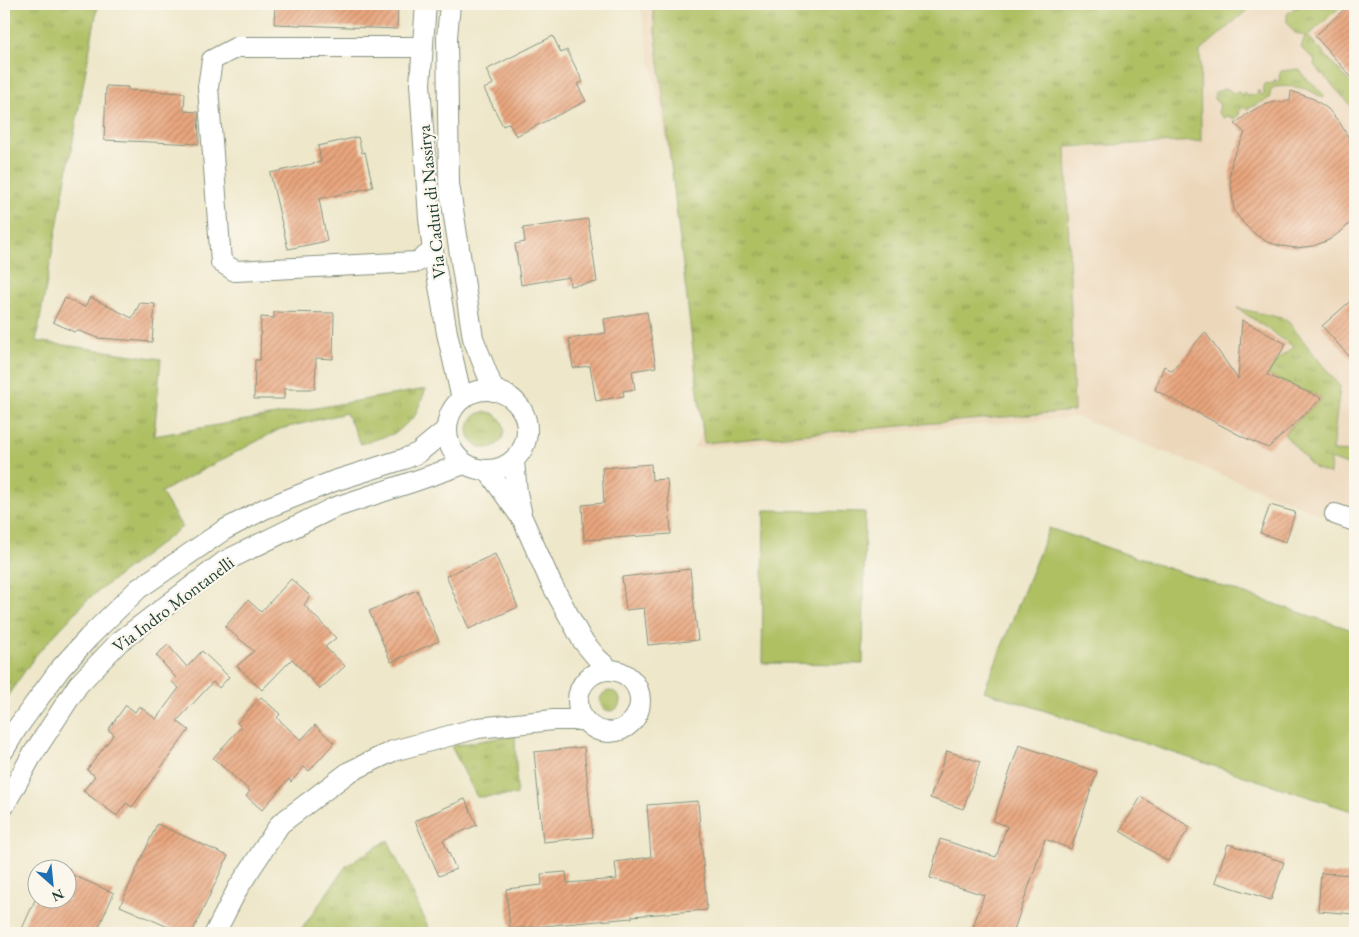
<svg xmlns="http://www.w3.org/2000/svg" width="1359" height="937" font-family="'EB Garamond',serif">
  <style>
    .built { fill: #ecd7ba }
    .grass { fill: url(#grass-tufts); stroke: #677e4c }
    .pitch { fill: #afc063; stroke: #677e4c }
    .building { fill: url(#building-hatch) }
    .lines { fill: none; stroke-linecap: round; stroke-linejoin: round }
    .minor-casing { stroke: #86927f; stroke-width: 22 }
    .minor { stroke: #fff; stroke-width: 20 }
    .labels { text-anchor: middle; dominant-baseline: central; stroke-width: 4.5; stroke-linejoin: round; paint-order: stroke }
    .street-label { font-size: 18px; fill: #1f3d34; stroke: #fbf7ec }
  </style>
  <defs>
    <pattern id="grass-tufts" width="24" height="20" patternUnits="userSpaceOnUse" patternTransform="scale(1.25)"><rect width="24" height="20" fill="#afc063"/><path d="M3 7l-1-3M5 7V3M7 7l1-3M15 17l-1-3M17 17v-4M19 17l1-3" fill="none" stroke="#8e9d52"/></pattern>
    <pattern id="building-hatch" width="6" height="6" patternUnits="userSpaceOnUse" patternTransform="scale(1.25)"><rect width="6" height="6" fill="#e9a67e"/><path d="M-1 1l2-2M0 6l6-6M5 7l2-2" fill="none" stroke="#bc8868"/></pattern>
  </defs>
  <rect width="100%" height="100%" fill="#fbf7ec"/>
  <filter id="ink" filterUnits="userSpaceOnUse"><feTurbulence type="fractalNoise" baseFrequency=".02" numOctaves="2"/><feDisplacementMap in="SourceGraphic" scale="10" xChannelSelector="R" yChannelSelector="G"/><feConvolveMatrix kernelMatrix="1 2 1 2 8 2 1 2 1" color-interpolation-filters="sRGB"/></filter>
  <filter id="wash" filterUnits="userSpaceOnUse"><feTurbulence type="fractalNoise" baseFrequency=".0096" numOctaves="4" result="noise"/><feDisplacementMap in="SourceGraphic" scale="20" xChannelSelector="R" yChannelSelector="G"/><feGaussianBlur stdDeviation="1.12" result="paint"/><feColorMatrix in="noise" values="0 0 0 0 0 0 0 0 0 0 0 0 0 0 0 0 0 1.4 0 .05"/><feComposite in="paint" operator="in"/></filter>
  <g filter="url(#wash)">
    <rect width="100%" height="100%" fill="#eee7ca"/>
    <path class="built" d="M640,4H1355V528L1077,417L694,448L713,410L710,378Z"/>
    <g class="grass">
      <path d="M4,4H98L36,341L161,359L154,436L426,389L415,416L396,433L361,444L346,413L280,429L161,492L182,527L88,599L36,655L4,701Z"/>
      <path d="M652,4H1240L1246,11L1200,51L1201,141L1066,147L1074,411L704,443Z"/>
      <path d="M1299,4H1343L1308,36L1355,88V110L1314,65L1315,60L1301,48L1305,36L1295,33L1287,23V14Z"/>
      <path d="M1299,69L1306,79H1308L1325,96L1323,98C1306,87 1295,85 1274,87L1270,92V98L1247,109L1244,107L1238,112L1239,115L1234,119L1228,116L1223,118L1218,113L1220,105L1214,99L1215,92L1227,88L1233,93L1239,92L1242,96L1244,92L1248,96L1257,94L1258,90L1261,95L1265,94L1263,90L1265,84L1274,83L1275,79L1276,82L1280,80L1279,77L1281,71Z"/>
      <path d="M1237,308L1286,319L1340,387L1332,451L1355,452V468L1331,459L1330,474L1314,468L1284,434L1322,398L1267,375L1277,360L1294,347Z"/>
      <circle cx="486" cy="430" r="18"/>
      <circle cx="610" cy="701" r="10"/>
      <path d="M515,735L517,795L477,797L451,746Z"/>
      <path d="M388,840L431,933H299L346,866Z"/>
    </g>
    <g class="pitch">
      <path d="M764,510L865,512L863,664L762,663Z"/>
      <path d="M1049,528L1355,631V812L984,691Z"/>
    </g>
    <g id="blocks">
      <g class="building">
        <path d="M275,4H398L397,29L274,24Z"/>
        <path d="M1350,4H1355V81L1315,36Z"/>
        <path d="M553,36L561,53L567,50L583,82L577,84L586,101L516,136L509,123L503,126L484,89L493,84L486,70Z"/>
        <path d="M106,86L128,87V90L185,93L184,111L198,112L199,144L104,140Z"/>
        <path d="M1291,91L1314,99L1328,109L1340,123L1355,148V218L1343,230L1329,240L1313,246L1296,248L1281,246L1267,242L1255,234L1244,224L1234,211L1230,175L1232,160L1235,153L1245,133L1235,124L1247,114L1259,107L1274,102L1290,101Z"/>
        <path d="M358,137L362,153L365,152L373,187L319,199L327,241L288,249L270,173L321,162L318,146Z"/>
        <path d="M588,219L597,282L570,286L569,277L521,285L515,244L525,242L523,228Z"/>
        <path d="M90,297L132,318L140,303L155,304L152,342L98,338L76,330L74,332L53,322L65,298L85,307Z"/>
        <path d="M1355,297V363L1322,326Z"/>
        <path d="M274,312L334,313L333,359L316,358L315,389H284V399H254L255,360H260L261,317L274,318Z"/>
        <path d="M647,312L656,367L632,371L635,389L623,391L624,396L596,401L590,366L573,368L569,339L606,333L604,319Z"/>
        <path d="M1242,320L1286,344L1267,375L1322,398L1268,448L1243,437L1155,390L1164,366L1172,371L1205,332L1238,379Z"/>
        <path d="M651,464L652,480L667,479L671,534L584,540L582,505L604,503L602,468Z"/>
        <path d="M1270,505L1295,512L1286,542L1260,533Z"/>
        <path d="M495,554L518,607L469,629L446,576Z"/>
        <path d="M690,569L698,640L648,645L644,608L626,610L622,577Z"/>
        <path d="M291,579L310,596L304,605L336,638L325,647L345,666L320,689L292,659L262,690L237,666L254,651L225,627L248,600L261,612Z"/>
        <path d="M417,590L439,641L391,662L369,611Z"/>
        <path d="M168,645L187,667L202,651L229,677L219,688L213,682L177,721L189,730L132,807L126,803L117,816L83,791L95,776L87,770L114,734L108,730L126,705L135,712L139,706L156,719L179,688L172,682L176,678L156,655Z"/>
        <path d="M261,697L280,714L277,718L301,740L315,725L334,743L309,771L304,767L291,782L289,779L262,810L246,796L250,791L213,758L241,727L237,723Z"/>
        <path d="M1019,745L1097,772L1071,849L1045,839L1013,933H971L984,895L930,878L940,839L996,857L1007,826L993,821Z"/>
        <path d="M584,747L593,837L543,842L534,752Z"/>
        <path d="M947,751L980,762L963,809L930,798Z"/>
        <path d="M1141,797L1190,827L1168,861L1120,831Z"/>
        <path d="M465,799L477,825L443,840L456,869L439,876L415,821Z"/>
        <path d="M698,801L707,910L632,916V918L510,929L506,889L542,885L541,874L566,872L567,883L617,879L615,862L651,857L647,805Z"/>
        <path d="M157,824L228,856L192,933H182L120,906Z"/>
        <path d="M1228,844L1284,862L1271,900L1215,882Z"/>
        <path d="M68,873L114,893L96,933H20L35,900H68Z"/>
        <path d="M1321,873L1355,875V914L1318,911Z"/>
      </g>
    </g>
  </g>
  <g filter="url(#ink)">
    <use href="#blocks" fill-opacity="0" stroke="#86927f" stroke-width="1"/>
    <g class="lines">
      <g class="minor-casing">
        <g id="minor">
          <path d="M426,4L420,84L429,218L433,251L447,333L462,399"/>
          <path d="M450,4L447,37L449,184L473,338L494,391"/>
          <path d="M423,47H237L212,60L208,87L221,262L235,271L397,263L417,262L433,251"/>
          <circle cx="487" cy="430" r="40"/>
          <path d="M514,461L517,493L521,511"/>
          <path d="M488,471L523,520L551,583L582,640L597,658L610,670"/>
          <path d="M1335,514L1355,521"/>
          <circle cx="609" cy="701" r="31"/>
          <path d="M4,750L17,728L60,669L89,637L138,589L224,530L264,509L334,481L404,459L418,453L447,429"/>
          <path d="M4,806L31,757L78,685L119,642L225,561L333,508L415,481L464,464"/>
          <path d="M215,933L238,888L280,824L349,772L393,751L478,728L553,720H584"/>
        </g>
      </g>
      <use href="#minor" class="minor"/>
    </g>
  </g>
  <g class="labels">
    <g class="street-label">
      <text transform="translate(431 202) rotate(-96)">Via Caduti di Nassirya</text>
      <text transform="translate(173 604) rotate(-37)">Via Indro Montanelli</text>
    </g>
  </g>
  <rect width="1359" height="937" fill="none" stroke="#fbf7ec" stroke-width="20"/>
  <g transform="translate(52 884) rotate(153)"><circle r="24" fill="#fbf7ec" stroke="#a3ada2"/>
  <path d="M0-4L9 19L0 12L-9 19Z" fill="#1f6fb2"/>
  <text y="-8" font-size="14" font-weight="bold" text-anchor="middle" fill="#1f3d34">N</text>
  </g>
</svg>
